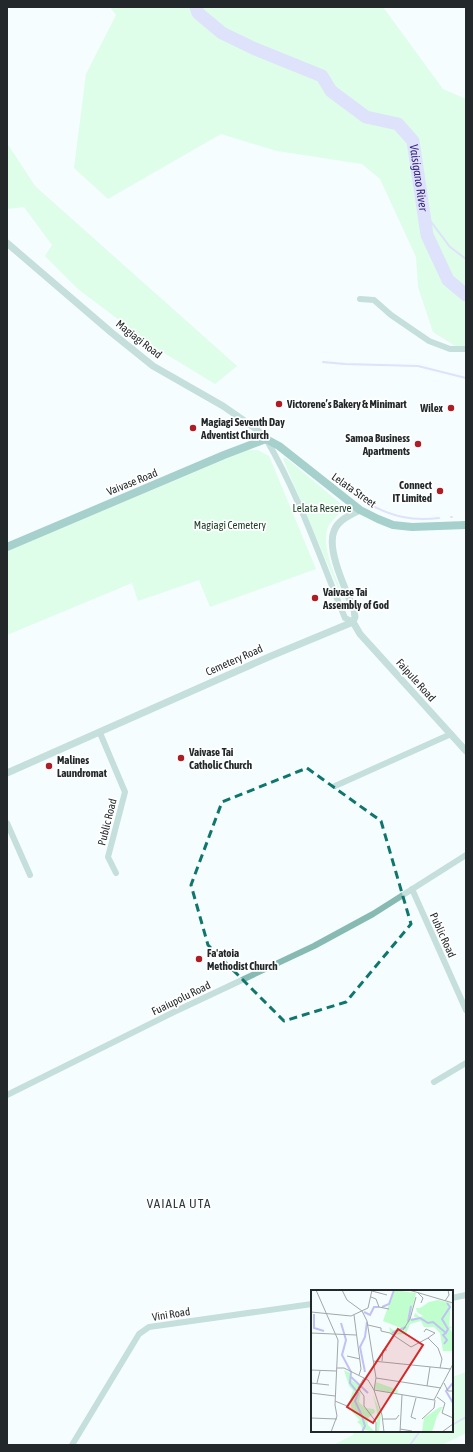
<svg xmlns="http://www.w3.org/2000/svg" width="473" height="1452" font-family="'Asap Condensed',sans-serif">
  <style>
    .green { fill: #c0fece }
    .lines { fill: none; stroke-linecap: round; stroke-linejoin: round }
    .stream { stroke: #c2c1f6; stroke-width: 2 }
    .river { stroke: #c2c1f6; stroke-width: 13 }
    .minor { stroke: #87bab2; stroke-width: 6 }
    .tertiary { stroke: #87bab2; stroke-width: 7 }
    .secondary { stroke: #45998f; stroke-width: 8 }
    .marked { fill: none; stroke: #0f766e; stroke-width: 3; stroke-dasharray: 8 5; stroke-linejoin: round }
    .poi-dot { fill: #ae1c25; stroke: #fff; stroke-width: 1.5 }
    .labels { text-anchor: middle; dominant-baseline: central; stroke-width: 3.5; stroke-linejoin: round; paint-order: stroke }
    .street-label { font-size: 11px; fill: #23292b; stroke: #fff }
    .poi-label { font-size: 11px; font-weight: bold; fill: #23292b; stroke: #fff; text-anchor: start }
    .park-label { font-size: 11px; fill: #183c23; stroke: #fff }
    .water-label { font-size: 12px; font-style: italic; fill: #341f80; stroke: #fff }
    .quarter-label { font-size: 13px; letter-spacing: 1px; fill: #2d3b40; stroke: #fff }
    .inset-river { fill: none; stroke: #c2c1f6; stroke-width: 2 }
    .inset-road { fill: none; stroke: #a2a8aa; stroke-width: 1 }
    .view { fill: #d62828; fill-opacity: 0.15; stroke: #d62828; stroke-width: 2 }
    .inset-edge { fill: none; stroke: #23292b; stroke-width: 2 }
  </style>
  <rect width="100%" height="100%" fill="#f6fdff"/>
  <g class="green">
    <path d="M110,7H383L443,89L466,99V353L433,332L418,287L416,257L380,179L362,164L277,151L221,134L108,199L74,168L86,74L116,15Z"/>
    <path d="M7,143L35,186L237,366L215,384L156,348L78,289L45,256L52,245L24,207L7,209Z"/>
    <path d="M247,450H258L269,456L316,569L210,607L199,580L138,601L132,583L7,635V551Z"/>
    <path d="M285,457L341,504L343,507C340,515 332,519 328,527C319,550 342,589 349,611L348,612L283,459Z"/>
    <path d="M466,1372V1433L442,1445H333L353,1435V1431H452V1375L455,1376Z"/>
  </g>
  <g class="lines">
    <g class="stream">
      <path d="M423,211L450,247L466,259"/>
      <path d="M323,362L345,364L418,366L466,378"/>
      <path d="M359,498L361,499"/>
      <path d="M369,504C393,517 412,521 439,518"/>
      <path d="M451,517H452"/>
      <path d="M452,1425L466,1417"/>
      <path d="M410,1445L420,1431"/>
    </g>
    <path class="river" id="s1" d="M196,7L198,13L222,33L253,48L322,76L331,91L366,117L398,124L413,141L427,235L448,280L466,295"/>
    <g class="minor">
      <path d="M360,299L374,300L391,315L429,341L450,349H466"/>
      <path d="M266,439C299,495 320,558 345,618L353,622"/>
      <path d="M100,733L125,792L108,857L116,873"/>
      <path d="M335,786L451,734"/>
      <path d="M7,823L30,875"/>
      <path d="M412,889L466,1010"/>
      <path d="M434,1082L466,1063"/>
      <path d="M7,1095L176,1011L314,946L373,914L466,855"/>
      <path d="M452,1298L466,1295"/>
      <path d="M72,1445L139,1334L149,1327L312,1304"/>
    </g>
    <g class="tertiary">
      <path d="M7,243L112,333L153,366L223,406L256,429L266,439"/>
      <path d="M353,622L360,634L466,751"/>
      <path d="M7,773L271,656L353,622L355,617L354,610C347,592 326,550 334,531C338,520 350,515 360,510"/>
    </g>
    <path class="secondary" d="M7,547L224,455L266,439L279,446L360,510L378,519L393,525L412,527L466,525"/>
  </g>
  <path d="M0 0H473V1452H0ZM307,768L381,821L411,924L346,1002L284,1021L208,945L191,885L222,802Z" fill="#f6fdff" fill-opacity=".55" fill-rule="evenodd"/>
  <path class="marked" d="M307,768L381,821L411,924L346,1002L284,1021L208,945L191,885L222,802Z"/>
  <g class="poi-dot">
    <circle cx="279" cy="404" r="4"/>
    <circle cx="451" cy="408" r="4"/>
    <circle cx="193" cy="428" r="4"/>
    <circle cx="418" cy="444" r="4"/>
    <circle cx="440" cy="491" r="4"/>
    <circle cx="315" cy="598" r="4"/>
    <circle cx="181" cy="758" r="4"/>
    <circle cx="49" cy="766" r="4"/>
    <circle cx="199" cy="959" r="4"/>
  </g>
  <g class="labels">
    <g class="street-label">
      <text transform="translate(139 339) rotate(38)">Magiagi Road</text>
      <text transform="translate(132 482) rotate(-22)">Vaivase Road</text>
      <text transform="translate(354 490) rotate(35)">Lelata Street</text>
      <text transform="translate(234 660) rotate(-24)">Cemetery Road</text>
      <text transform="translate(416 680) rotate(48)">Faipule Road</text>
      <text transform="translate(107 822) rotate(-76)">Public Road</text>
      <text transform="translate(443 935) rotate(66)">Public Road</text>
      <text transform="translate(181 998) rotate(-26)">Fuaiupolu Road</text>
      <text transform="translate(171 1314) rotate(-9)">Vini Road</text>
    </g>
    <g class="poi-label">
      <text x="287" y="404">Victorene’s Bakery &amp; Minimart</text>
      <text x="443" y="408" text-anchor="end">Wilex</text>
      <text x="201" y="422">Magiagi Seventh Day<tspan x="201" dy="13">Adventist Church</tspan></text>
      <text x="410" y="438" text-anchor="end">Samoa Business<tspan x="410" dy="13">Apartments</tspan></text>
      <text x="432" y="485" text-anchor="end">Connect<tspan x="432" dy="13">IT Limited</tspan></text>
      <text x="323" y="592">Vaivase Tai<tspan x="323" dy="13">Assembly of God</tspan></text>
      <text x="189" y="752">Vaivase Tai<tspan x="189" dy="13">Catholic Church</tspan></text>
      <text x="57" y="760">Malines<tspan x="57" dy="13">Laundromat</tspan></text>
      <text x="207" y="953">Fa'atoia<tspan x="207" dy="13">Methodist Church</tspan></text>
    </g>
    <g class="park-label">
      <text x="322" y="508">Lelata Reserve</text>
      <text x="230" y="525">Magiagi Cemetery</text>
    </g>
    <g class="water-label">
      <text stroke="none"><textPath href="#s1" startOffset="300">Vaisigano River</textPath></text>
    </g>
    <g class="quarter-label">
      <text x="179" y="1203">VAIALA UTA</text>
    </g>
  </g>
  <g transform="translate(311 1290)">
    <rect width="142" height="142" fill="#f6fdff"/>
    <path d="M83,0L105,3L99,28L104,29L107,28L103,27L104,23L109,27L112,26L106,22L105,18H109L118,12L127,10L140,13L138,36L141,37L139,39L142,44V61H132L129,43L123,37H113L110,31L99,34L95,44L80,45L78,37L82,40L92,39L72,31ZM33,80L41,84L40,90L48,95L50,100L48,112L54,118L63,119L64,122L56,129L57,135L64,142L51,139L50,135L46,132L49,130L41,122L39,110L42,100L38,96ZM65,92L87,100L86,104L63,99ZM62,105L70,124L68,142H66V122ZM129,117H132L126,126L121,142H111L113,128Z" fill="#c0fece"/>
    <path class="inset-river" d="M71,17L78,14L83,0M53,22L59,25L63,17H68M3,24V38L13,41M100,30L109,28L117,33L122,32L135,43L137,39L131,29L139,17L136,13M97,32L100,16M30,33L35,50L31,65L40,82L39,93L47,103L44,111L51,126L54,136L51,142M81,43L95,37M133,54L136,50L132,45L135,43M54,82L49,57L54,47L56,32M39,86L57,103M142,93L135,101L142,113"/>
    <path class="inset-road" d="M5,0L27,50L24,115L26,126L20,142M31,0L36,10L51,21M98,0L142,13M61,1L76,5M107,3L112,8L110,13M60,7L65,9L68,17L78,19M134,11L138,5L137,0M51,21L56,31L65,88L63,100L71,125L73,142M0,22L40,26L57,18L61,0M43,25L50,79L48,85M57,35L70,38V41L79,43L100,57L117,48L127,58L131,69L129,78M92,40L99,29L105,7M113,42L115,39L124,43L117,48M0,43L45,45M36,66L49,69M62,71L140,79M71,71L72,60H76M26,78H33L57,90L63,100L123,110L142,74M0,80L25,81M53,88L47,98L53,106V116L65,132V142M65,88L130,98M0,93L18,95M6,93L9,81M133,93L137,101H142M116,96L119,77M0,103L24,106M126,107L134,113L131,123L142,128M24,111L36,116M0,128L26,129M72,129H85L88,125M105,129L100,127L105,108M111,129L123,118L124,110M89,139L101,141M89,142L91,105M131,142L142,134"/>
    <path class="view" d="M87,39L112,55L62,133L36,117Z"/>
    <rect width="142" height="142" class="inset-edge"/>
  </g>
  <rect width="473" height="1452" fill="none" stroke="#23292b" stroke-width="16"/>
</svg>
